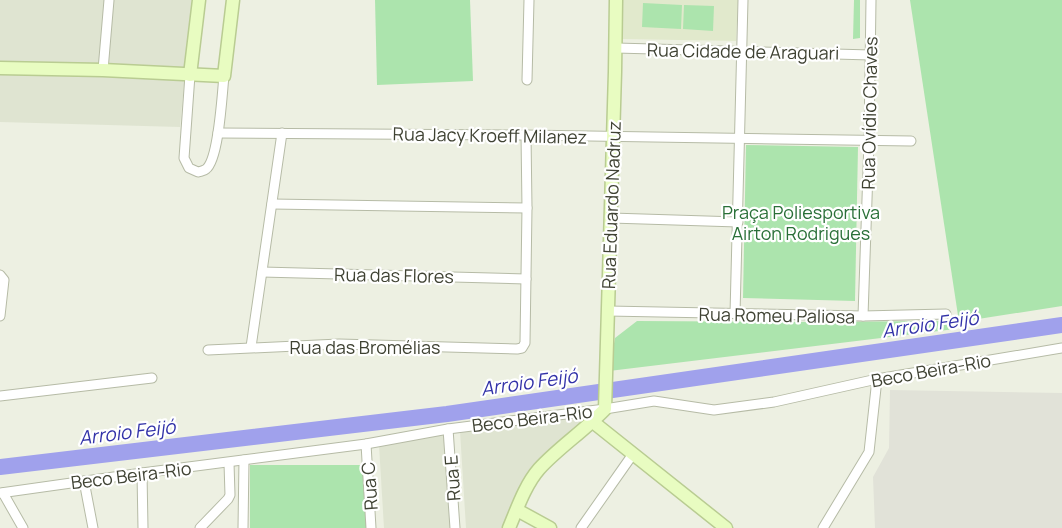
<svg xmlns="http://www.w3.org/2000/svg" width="1062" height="528" font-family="Manrope,sans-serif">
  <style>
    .residential { fill: #dfe4d1 }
    .industrial { fill: #e1e2d8 }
    .education { fill: #e1e9cc }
    .green { fill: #ace4ad }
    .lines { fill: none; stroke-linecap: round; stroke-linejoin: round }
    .river { stroke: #a0a1ec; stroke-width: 16 }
    .street-casing { stroke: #b6bba6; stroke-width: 11 }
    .secondary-casing { stroke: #b9cc92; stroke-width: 15 }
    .street { stroke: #fff; stroke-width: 9 }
    .secondary { stroke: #e8fcc1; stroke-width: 12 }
    .labels { text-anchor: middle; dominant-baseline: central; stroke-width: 4.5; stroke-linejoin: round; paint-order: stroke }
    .street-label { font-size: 18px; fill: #3f4233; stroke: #fff }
    .park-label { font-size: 18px; fill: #2a7038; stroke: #fff }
    .water-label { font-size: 19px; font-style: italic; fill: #3232a8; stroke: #fff }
  </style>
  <rect width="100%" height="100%" fill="#edf0e2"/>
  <g class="residential">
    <path d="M0,0H192L180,127L0,122Z"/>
    <path d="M585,415L587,418L538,464L504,528H466L460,431Z"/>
    <path d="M448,434L455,528H384L379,445Z"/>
  </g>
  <path class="industrial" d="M890,390L1062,393V528H875L873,477L889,448Z"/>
  <path class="education" d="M623,0H738L736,41L622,39Z"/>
  <g class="green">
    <path d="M375,0H470L473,81L377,85Z"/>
    <path d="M854,0H860V38L853,39Z"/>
    <path d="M910,0H1062V306L959,322Z"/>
    <path d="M643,3L682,5L681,29L642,27Z"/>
    <path d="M684,5L714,6L713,31L683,29Z"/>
    <path d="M746,145L858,147L855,301L743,298Z"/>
    <path d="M637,321L787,322L955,321V329L609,371L615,338Z"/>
    <rect x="250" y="465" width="116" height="63"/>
  </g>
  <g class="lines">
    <path class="river" d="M0,467L447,414L1062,325"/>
    <g class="street-casing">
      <g id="street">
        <path d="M616,48L871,55"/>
        <path d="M103,70L109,0"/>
        <path d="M190,75L184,158L189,168L198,172C201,171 204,171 206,169C219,159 222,94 224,76"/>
        <path d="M527,80L529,0"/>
        <path d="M218,133L526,135L911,141"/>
        <path d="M272,204L527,208"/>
        <path d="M611,218L738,222"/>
        <path d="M262,272L526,279"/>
        <path d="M0,275L4,280L0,316"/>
        <path d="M608,311L863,316L946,314"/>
        <path d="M735,314L743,0"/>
        <path d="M863,316L869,141L871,0"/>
        <path d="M251,347L282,133"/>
        <path d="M208,350L339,344L517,349L522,348L525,343L527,208L526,135"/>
        <path d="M0,396L152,378"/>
        <path d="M448,429L455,528"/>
        <path d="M366,444L371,528"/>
        <path d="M142,473L143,528"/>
        <path d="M84,481L93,528"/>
        <path d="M0,493L142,473L366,444L448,429L605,409L654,401L714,410L774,402L877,379L1062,348"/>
        <path d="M3,493L23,528"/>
        <path d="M200,528L228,499L230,495L229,463"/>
        <path d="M243,528L244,460"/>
        <path d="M581,528L633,454"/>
        <path d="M823,528L869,452L877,379"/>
      </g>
    </g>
    <g class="secondary-casing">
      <g id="secondary">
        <path d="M0,68L103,70L224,76L233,0"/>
        <path d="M190,75L199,0"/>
        <path d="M593,422L726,528"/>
        <path d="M517,510L550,528"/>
        <path d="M509,528C517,509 525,485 539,469C558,448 584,431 605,409L615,72L616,0"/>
      </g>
    </g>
    <use href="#street" class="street"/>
    <use href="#secondary" class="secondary"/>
  </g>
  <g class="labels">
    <g class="street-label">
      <text transform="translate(743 51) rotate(1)">Rua Cidade de Araguari</text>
      <text transform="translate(869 113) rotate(-89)">Rua Ovídio Chaves</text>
      <text transform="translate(490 135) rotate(1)">Rua Jacy Kroeff Milanez</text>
      <text transform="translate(611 205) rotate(-88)">Rua Eduardo Nadruz</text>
      <text transform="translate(394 275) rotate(1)">Rua das Flores</text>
      <text transform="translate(777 315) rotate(1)">Rua Romeu Paliosa</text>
      <text x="365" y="347">Rua das Bromélias</text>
      <text transform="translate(931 370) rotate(-10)">Beco Beira-Rio</text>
      <text transform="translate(532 418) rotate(-7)">Beco Beira-Rio</text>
      <text transform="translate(131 475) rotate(-7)">Beco Beira-Rio</text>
      <text transform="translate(452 478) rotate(-94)">Rua E</text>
      <text transform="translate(369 486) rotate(-94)">Rua C</text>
    </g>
    <g class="park-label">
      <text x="801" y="212">Praça Poliesportiva<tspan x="801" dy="21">Airton Rodrigues</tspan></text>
    </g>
    <g class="water-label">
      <text transform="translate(930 324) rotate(-8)">Arroio Feijó</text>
      <text transform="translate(529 382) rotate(-8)">Arroio Feijó</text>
      <text transform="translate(127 432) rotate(-7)">Arroio Feijó</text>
    </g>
  </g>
</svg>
